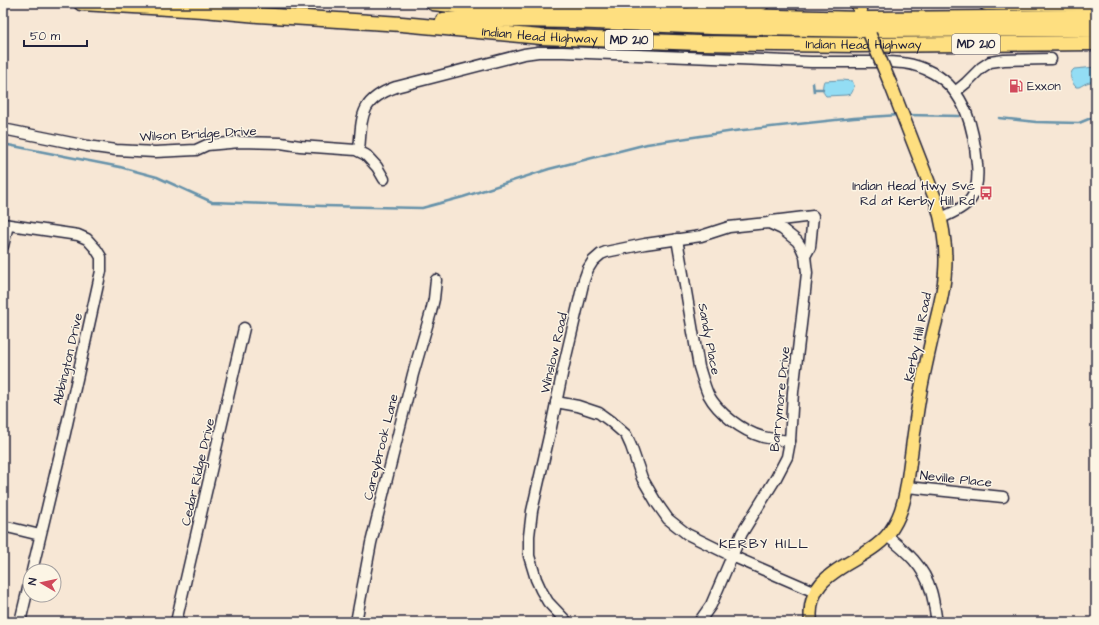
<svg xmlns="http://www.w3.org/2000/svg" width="1099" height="625" font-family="'Architects Daughter',sans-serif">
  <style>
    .water { fill: #93ddf4; stroke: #6692aa }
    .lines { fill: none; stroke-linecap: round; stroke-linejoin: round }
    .stream { stroke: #6692aa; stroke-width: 2.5 }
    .minor-casing { stroke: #22223b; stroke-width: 13 }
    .major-casing { stroke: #22223b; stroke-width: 15 }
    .highway-casing { stroke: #22223b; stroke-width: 17 }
    .minor { stroke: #fcf5e5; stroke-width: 10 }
    .major { stroke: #fedf80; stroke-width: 12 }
    .highway { stroke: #fedf80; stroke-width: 14 }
    .major-bridge-casing { stroke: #22223b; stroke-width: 15; stroke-linecap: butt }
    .major-bridge { stroke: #fedf80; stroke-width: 12 }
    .labels { text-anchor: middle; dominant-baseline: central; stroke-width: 3; stroke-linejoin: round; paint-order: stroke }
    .shield { fill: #fcf5e5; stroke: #63616e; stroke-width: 1 }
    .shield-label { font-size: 12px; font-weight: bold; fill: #22223b }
    .street-label { font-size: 13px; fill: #22223b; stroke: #fcf5e5 }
    .poi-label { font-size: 13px; fill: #22223b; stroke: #fcf5e5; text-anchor: start }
    .neighbourhood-label { font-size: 14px; letter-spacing: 1px; fill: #22223b; stroke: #fcf5e5 }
  </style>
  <rect width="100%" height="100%" fill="#f7e7d5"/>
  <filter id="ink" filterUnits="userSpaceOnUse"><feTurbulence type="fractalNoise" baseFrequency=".025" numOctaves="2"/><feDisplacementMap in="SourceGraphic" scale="8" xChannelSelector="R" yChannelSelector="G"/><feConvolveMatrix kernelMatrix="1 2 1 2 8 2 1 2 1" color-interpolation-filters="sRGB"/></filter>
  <g filter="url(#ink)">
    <g class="water">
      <path d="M1096,67V82C1088,81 1085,84 1079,87H1076C1071,82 1068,74 1074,69Z"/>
      <path d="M842,80L852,81C855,85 854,89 851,94L846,95L826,96C822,92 822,86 824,81Z"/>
    </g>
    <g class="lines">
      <g class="stream">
        <path d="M813,83L814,92"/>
        <path d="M814,89H823"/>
        <path d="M906,115L959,116"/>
        <path d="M999,118L1036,122L1079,123L1096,116"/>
        <path d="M3,144L120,167L157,177L212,202L323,206L422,208L463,197L549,169L647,144L734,131L854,118L899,115"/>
      </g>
      <g class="minor-casing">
        <g id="minor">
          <path d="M955,92L966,83L981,68L990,62L1004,60L1051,59"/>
          <path d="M3,129L87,146L116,150L155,152L196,150L207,145L240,142L281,143L300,146L356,150L366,155L377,167L384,179"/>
          <path d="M359,151C362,117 359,100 396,87L524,54L538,52H563C645,56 728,59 811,62C829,62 847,62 865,62C890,62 910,60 933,73C966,91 974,130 977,164C980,197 970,206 941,218"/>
          <path d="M769,223L772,221L813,216L810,247L805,256"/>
          <path d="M3,224L78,235L87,239L96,249L101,257V271L65,433L32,571"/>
          <path d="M677,239L699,367C702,376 704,385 708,394C718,413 742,431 763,437C772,439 781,440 790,441"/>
          <path d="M3,246L8,225"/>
          <path d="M556,402L578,406L599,413L610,421L626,435L631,446L642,478L656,502L668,519L687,534L732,556L815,592"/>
          <path d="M907,487L1003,497"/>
          <path d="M3,526L40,535"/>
          <path d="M887,536C906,551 924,566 931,591C934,601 935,612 937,622"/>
          <path d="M20,622L30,580"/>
          <path d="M176,622L244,328"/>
          <path d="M356,622L371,543L413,374L431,312L434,299L436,280"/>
          <path d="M567,622L548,602L541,590L536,579L529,556V536L532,511L550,432L564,365L584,280L588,269L593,261L601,254L606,252L645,244L701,236L729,227L757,224L769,223L782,229L797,241L801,247L805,256L807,273L805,291L793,392L790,441L787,457L776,478L742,533L711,605L699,622"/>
        </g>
      </g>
      <g class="major-casing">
        <g id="major">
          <path d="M857,3L866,26"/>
          <path d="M811,622C804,564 871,566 893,527C905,508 907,485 910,463C913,440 916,417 920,394C924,372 929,351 934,329C939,310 944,291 945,272C947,248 943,224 936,201L890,83"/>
        </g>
      </g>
      <g class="highway-casing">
        <g id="highway">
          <path id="s1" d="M81,3L203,10L258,15L402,24L541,37L700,43L856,45L1096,43"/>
          <path d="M433,3L461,6L573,12L864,19L1096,17"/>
          <path d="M694,3H762"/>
          <path d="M986,3L1096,4"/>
          <path d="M443,20L459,19L572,21L711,27L868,30L1096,29"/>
        </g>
      </g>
      <use href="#minor" class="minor"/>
      <use href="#major" class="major"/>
      <use href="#highway" class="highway"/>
      <g class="major-bridge-casing">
        <path id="major-bridge" d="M870,35L890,83"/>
      </g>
      <use href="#major-bridge" class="major-bridge"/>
    </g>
  </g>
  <defs>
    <g id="fuel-bare" transform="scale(1.08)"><path d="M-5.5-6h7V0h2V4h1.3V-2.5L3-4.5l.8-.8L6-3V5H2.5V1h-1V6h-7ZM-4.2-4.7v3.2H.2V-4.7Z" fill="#d1495b" stroke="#fcf5e5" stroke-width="2.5" paint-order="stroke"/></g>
    <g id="bus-bare" transform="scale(1.08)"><path d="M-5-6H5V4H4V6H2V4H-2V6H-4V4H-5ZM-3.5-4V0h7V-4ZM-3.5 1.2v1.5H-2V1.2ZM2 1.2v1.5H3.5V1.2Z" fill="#d1495b" stroke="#fcf5e5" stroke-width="2.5" paint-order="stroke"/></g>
  </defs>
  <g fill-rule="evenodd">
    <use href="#fuel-bare" x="1016" y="86"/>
    <use href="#bus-bare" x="986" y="193"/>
  </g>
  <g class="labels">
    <g class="shield">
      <rect x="605" y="30" width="48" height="20" rx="3"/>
      <rect x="952" y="34" width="48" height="20" rx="3"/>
    </g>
    <g class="shield-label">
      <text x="629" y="40">MD 210</text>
      <text x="976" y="44">MD 210</text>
    </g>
    <g class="street-label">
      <text stroke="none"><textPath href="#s1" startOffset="460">Indian Head Highway</textPath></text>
      <text stroke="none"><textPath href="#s1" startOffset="784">Indian Head Highway</textPath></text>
      <text transform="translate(198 134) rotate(-3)">Wilson Bridge Drive</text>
      <text transform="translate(918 337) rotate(-78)">Kerby Hill Road</text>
      <text transform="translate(709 339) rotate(79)">Sandy Place</text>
      <text transform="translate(554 353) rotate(-77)">Winslow Road</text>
      <text transform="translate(68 359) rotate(-77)">Abbington Drive</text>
      <text transform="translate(780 399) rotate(-84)">Barrymore Drive</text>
      <text transform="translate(381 447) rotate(-76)">Careybrook Lane</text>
      <text transform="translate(198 472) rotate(-77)">Cedar Ridge Drive</text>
      <text transform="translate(956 479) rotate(6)">Neville Place</text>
    </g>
    <g class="poi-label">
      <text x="1027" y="86">Exxon</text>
      <text x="975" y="186" text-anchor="end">Indian Head Hwy Svc<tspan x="975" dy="15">Rd at Kerby Hill Rd</tspan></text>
    </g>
    <g class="neighbourhood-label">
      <text x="764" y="544">KERBY HILL</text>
    </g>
  </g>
  <rect width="1099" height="625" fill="none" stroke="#fcf5e5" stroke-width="16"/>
  <rect x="8" y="8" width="1083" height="609" fill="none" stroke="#22223b" stroke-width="1.5" filter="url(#ink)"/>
  <g transform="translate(42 583) rotate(279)"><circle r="19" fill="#fcf5e5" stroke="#a5a1a1"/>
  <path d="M0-3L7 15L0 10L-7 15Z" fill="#d1495b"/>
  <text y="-6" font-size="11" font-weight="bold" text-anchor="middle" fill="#22223b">N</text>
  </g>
  <path d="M24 40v6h63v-6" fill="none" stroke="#22223b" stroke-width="2"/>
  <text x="30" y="40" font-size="12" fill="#22223b" stroke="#fcf5e5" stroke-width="3" paint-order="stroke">50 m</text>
</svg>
